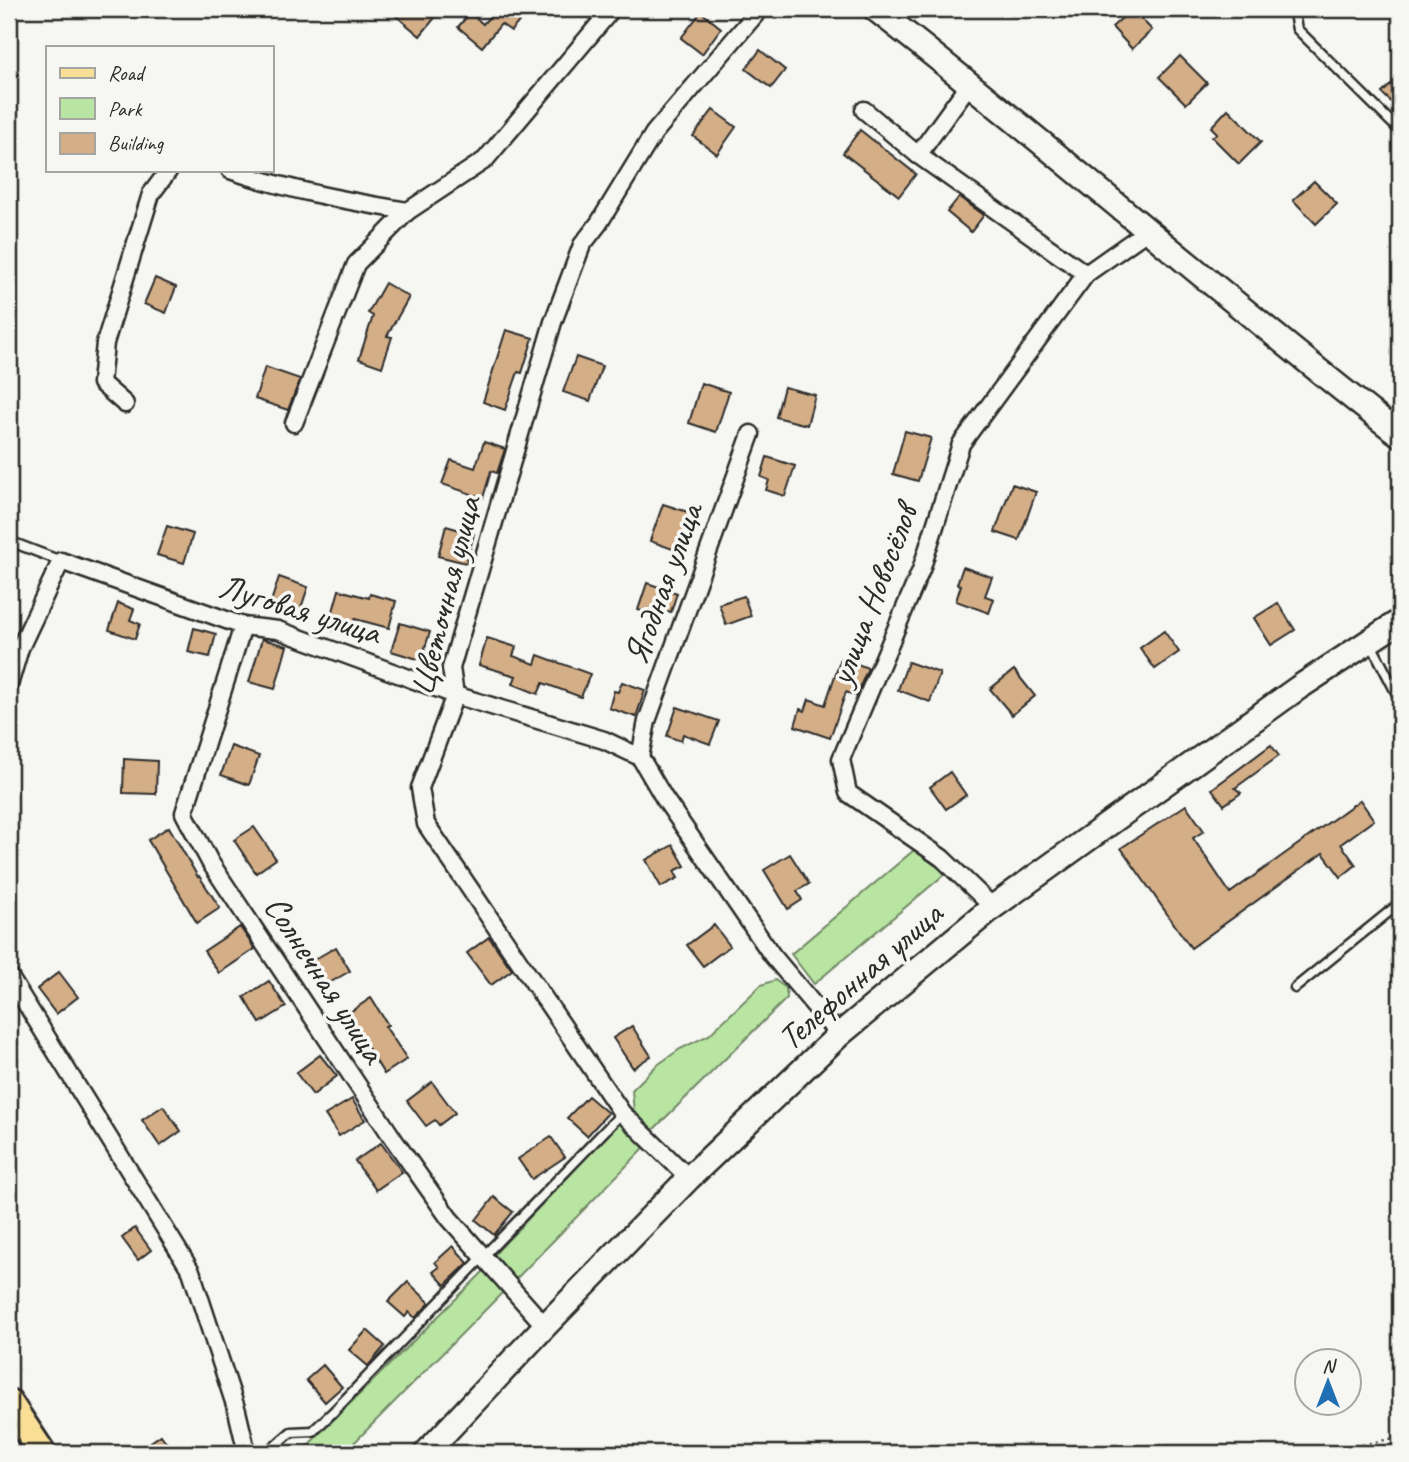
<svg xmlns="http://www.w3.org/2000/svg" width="1409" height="1462" font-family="Caveat,sans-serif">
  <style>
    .green { fill: #b8e5a2; stroke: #728866; stroke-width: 2 }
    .building { fill: #d4ae86; stroke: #2b2b2b; stroke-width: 2 }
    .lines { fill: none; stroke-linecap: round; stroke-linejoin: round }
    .lane-casing { stroke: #2b2b2b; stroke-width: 13 }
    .street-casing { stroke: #2b2b2b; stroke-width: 21 }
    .secondary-casing { stroke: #2b2b2b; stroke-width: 28 }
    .primary-casing { stroke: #2b2b2b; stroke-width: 32 }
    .path { stroke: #2b2b2b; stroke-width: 2.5; stroke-dasharray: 2 5; stroke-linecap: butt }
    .lane { stroke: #f6f6f2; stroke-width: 8 }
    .street { stroke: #f6f6f2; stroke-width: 16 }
    .secondary { stroke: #f6f6f2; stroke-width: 23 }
    .primary { stroke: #f9df96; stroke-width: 26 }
    .labels { text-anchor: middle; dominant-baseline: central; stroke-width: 7; stroke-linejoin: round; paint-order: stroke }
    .street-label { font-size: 35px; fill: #2b2b2b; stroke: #f6f6f2 }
  </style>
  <rect width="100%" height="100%" fill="#f6f6f2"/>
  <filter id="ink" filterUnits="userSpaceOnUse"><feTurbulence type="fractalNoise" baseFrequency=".0143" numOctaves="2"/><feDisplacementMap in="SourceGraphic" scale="14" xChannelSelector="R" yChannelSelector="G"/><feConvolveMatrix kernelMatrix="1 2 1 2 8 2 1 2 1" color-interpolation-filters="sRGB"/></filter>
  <g filter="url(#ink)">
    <g class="green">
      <path d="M914,850L946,873L814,984L791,954Z"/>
      <path d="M775,980L786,988L787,998L653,1130L634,1112L632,1090L656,1066L680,1049L709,1035L761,985Z"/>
      <path d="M621,1121L644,1148L513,1282L492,1257Z"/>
      <path d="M484,1271L503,1292L344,1453H300Z"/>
    </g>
    <g class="building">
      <path d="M388,9H432L438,14L420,36Z"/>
      <path d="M496,9H530L511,31L501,24L482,47L458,27L470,13L483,24Z"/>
      <path d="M1132,9L1152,30L1132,49L1112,27Z"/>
      <path d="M701,12L721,28L702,54L681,38Z"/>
      <path d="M760,50L785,70L771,88L746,69Z"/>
      <path d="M1180,56L1207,83L1186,104L1159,77Z"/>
      <path d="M1400,76V111L1382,93Z"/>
      <path d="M1228,109L1261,142L1239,164L1212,137L1217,133L1211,127Z"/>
      <path d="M713,110L736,127L717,154L693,136Z"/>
      <path d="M860,130L916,174L899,196L843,153Z"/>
      <path d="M1314,181L1337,204L1316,224L1293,200Z"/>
      <path d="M959,197L984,215L971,232L947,212Z"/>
      <path d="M155,278L176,287L166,313L144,304Z"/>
      <path d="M385,283L409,297L387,336L392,337L382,367L359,359L373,316L368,313Z"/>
      <path d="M506,330L533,338L522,373L518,372L505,410L483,402Z"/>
      <path d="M576,357L602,366L590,401L563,392Z"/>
      <path d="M265,367L300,379L288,410L255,399Z"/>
      <path d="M701,383L729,392L716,432L689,423Z"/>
      <path d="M784,387L815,395L807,425L776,417Z"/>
      <path d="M905,431L931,438L918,481L893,474Z"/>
      <path d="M484,442L505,449L497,473L491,471L483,498L442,484L451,460L475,468Z"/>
      <path d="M767,457L795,466L785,496L766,490L769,480L761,477Z"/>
      <path d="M1012,484L1036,492L1019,540L995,532Z"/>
      <path d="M663,504L694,514L681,552L650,541Z"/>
      <path d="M167,526L193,534L184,563L157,555Z"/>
      <path d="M446,526L474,534L466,563L438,556Z"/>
      <path d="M963,567L992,577L985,596L994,599L989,613L956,601L961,585L957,584Z"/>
      <path d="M279,577L308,587L299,614L270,605Z"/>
      <path d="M647,583L677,593L671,612L664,610L661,618L638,610Z"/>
      <path d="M339,590L369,598L370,594L396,601L389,628L355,619L350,635L328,629Z"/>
      <path d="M744,596L751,616L726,625L719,604Z"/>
      <path d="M118,603L134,609L130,620L140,624L135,639L109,630Z"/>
      <path d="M1278,603L1295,630L1271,645L1254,618Z"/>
      <path d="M400,623L430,632L421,660L391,651Z"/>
      <path d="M194,628L216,634L210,657L188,652Z"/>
      <path d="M1164,631L1179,652L1155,669L1140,648Z"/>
      <path d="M487,638L516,647L513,656L535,664L538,655L590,674L581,697L543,683L538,694L513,684L516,676L479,665Z"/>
      <path d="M262,639L287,646L275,689L249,682Z"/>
      <path d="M841,658L868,668L856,696L846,692L830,738L795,726L800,709L805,711L809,699L825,705Z"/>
      <path d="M908,662L940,673L930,702L898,690Z"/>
      <path d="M1014,670L1035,696L1012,715L990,689Z"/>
      <path d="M622,682L645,690L636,717L609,708L614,691L618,692Z"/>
      <path d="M677,707L719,721L710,744L683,734L681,741L667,736Z"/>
      <path d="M1271,745L1279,756L1235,788L1241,793L1224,805L1212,789Z"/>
      <path d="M231,746L259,756L249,785L221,775Z"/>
      <path d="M124,759L157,761L156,794L123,793Z"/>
      <path d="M950,772L966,795L946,809L930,787Z"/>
      <path d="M1360,800L1374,820L1341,844L1356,865L1341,877L1323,853L1191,948L1121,848L1186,805L1204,831L1193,838L1230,893Z"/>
      <path d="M169,827L198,877L199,876L220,908L197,923L148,840Z"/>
      <path d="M254,827L276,859L256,873L234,840Z"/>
      <path d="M673,845L685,866L674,871L678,878L661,887L646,860Z"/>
      <path d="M790,854L809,884L797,891L802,900L788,909L764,870Z"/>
      <path d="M714,925L730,946L703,966L687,945Z"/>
      <path d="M240,927L255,949L219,973L204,951Z"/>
      <path d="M489,937L512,970L491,985L467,953Z"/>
      <path d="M336,947L350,971L324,986L310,962Z"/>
      <path d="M59,972L78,997L56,1014L37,989Z"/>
      <path d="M269,981L286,1007L260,1023L244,997Z"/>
      <path d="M371,998L388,1025L385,1026L407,1059L384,1074L347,1014Z"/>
      <path d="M632,1026L651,1056L633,1068L613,1038Z"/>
      <path d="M320,1055L337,1076L313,1095L296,1073Z"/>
      <path d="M432,1082L455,1113L439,1125L435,1120L426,1126L407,1101Z"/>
      <path d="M588,1096L608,1113L587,1136L567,1118Z"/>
      <path d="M352,1099L365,1120L339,1136L325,1115Z"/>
      <path d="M163,1106L181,1131L160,1146L142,1120Z"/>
      <path d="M551,1137L565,1157L532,1179L518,1159Z"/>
      <path d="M381,1143L402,1172L376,1190L355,1161Z"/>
      <path d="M494,1197L513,1212L494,1235L476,1220Z"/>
      <path d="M135,1228L151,1250L138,1260L122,1238Z"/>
      <path d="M453,1246L468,1263L445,1285L433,1272L439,1267L435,1262Z"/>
      <path d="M408,1282L430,1303L415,1318L409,1312L405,1317L388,1302Z"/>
      <path d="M367,1330L385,1346L368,1366L349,1350Z"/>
      <path d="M323,1365L342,1387L325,1402L306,1380Z"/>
      <path d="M161,1435L174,1453H135Z"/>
    </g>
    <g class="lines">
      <g class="lane-casing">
        <g id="lane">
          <path d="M1293,9L1297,29L1400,131"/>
          <path d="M9,541L61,561"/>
          <path d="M1371,644L1400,700"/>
          <path d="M1295,988L1400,903"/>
          <path d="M267,1453L291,1432L313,1431L333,1412L622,1113"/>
        </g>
      </g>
      <g class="street-casing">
        <g id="street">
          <path d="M864,110L918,155L1086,274L1147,231"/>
          <path d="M918,155L970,83"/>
          <path d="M230,170C288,190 346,201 408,211"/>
          <path d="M125,404L101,383L105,343L151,194L169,170"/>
          <path d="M294,423L356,264L408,211L485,160L612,9"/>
          <path d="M243,626L184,813L210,862L394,1140L449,1218L545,1326"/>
          <path d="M9,685L20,648L61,561L243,626L278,630L455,695L604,740L640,757"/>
          <path d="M640,757L664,798L772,955L839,1035"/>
          <path d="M640,757L647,721L751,434"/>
          <path d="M993,907L942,858L848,793L841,759L921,570L961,444L1086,274"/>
          <path d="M9,976L191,1271L237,1411L247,1453"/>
          <path d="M689,1178L622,1113L426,824L420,788L455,695L451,668L553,322L582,245L599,223L654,133L760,9"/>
        </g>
      </g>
      <g class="secondary-casing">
        <g id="secondary">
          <path d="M875,9C1053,147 1222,297 1400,435"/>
          <path d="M426,1453L545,1326L689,1178L839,1035L993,907L1298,688L1400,621"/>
        </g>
      </g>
      <g class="primary-casing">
        <path id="primary" d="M9,1403L42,1453"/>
      </g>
      <path class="path" d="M1343,1453L1356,1446L1400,1437"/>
      <use href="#lane" class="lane"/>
      <use href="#street" class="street"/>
      <use href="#secondary" class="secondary"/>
      <use href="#primary" class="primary"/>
    </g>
  </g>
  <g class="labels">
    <g class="street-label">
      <text transform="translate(663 584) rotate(-70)">Ягодная улица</text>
      <text transform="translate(873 595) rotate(-69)">улица Новосёлов</text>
      <text transform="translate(445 596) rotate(-76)">Цветочная улица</text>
      <text transform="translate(300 609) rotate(17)">Луговая улица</text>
      <text transform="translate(860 976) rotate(-41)">Телефонная улица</text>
      <text transform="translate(325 979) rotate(57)">Солнечная улица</text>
    </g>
  </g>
  <rect width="1409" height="1462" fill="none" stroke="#f6f6f2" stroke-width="35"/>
  <rect x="18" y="18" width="1374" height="1427" fill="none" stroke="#2b2b2b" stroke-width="2.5" filter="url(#ink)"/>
  <rect x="46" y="46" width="228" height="126" fill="#f6f6f2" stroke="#a5a5a2" stroke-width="2"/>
  <rect x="60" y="68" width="35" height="10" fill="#f9df96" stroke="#a5a5a2" stroke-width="2"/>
  <text x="108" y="80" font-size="21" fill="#2b2b2b">Road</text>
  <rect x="60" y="98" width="35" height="21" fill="#b8e5a2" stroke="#a5a5a2" stroke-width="2"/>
  <text x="108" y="116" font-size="21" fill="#2b2b2b">Park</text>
  <rect x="60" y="133" width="35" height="21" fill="#d4ae86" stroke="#a5a5a2" stroke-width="2"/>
  <text x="108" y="150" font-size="21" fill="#2b2b2b">Building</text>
  <g transform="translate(1328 1382)"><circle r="33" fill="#f6f6f2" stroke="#a5a5a2" stroke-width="2"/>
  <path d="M0-5L12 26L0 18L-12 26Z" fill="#1f6fb2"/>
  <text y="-10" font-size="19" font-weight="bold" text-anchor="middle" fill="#2b2b2b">N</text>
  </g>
</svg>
